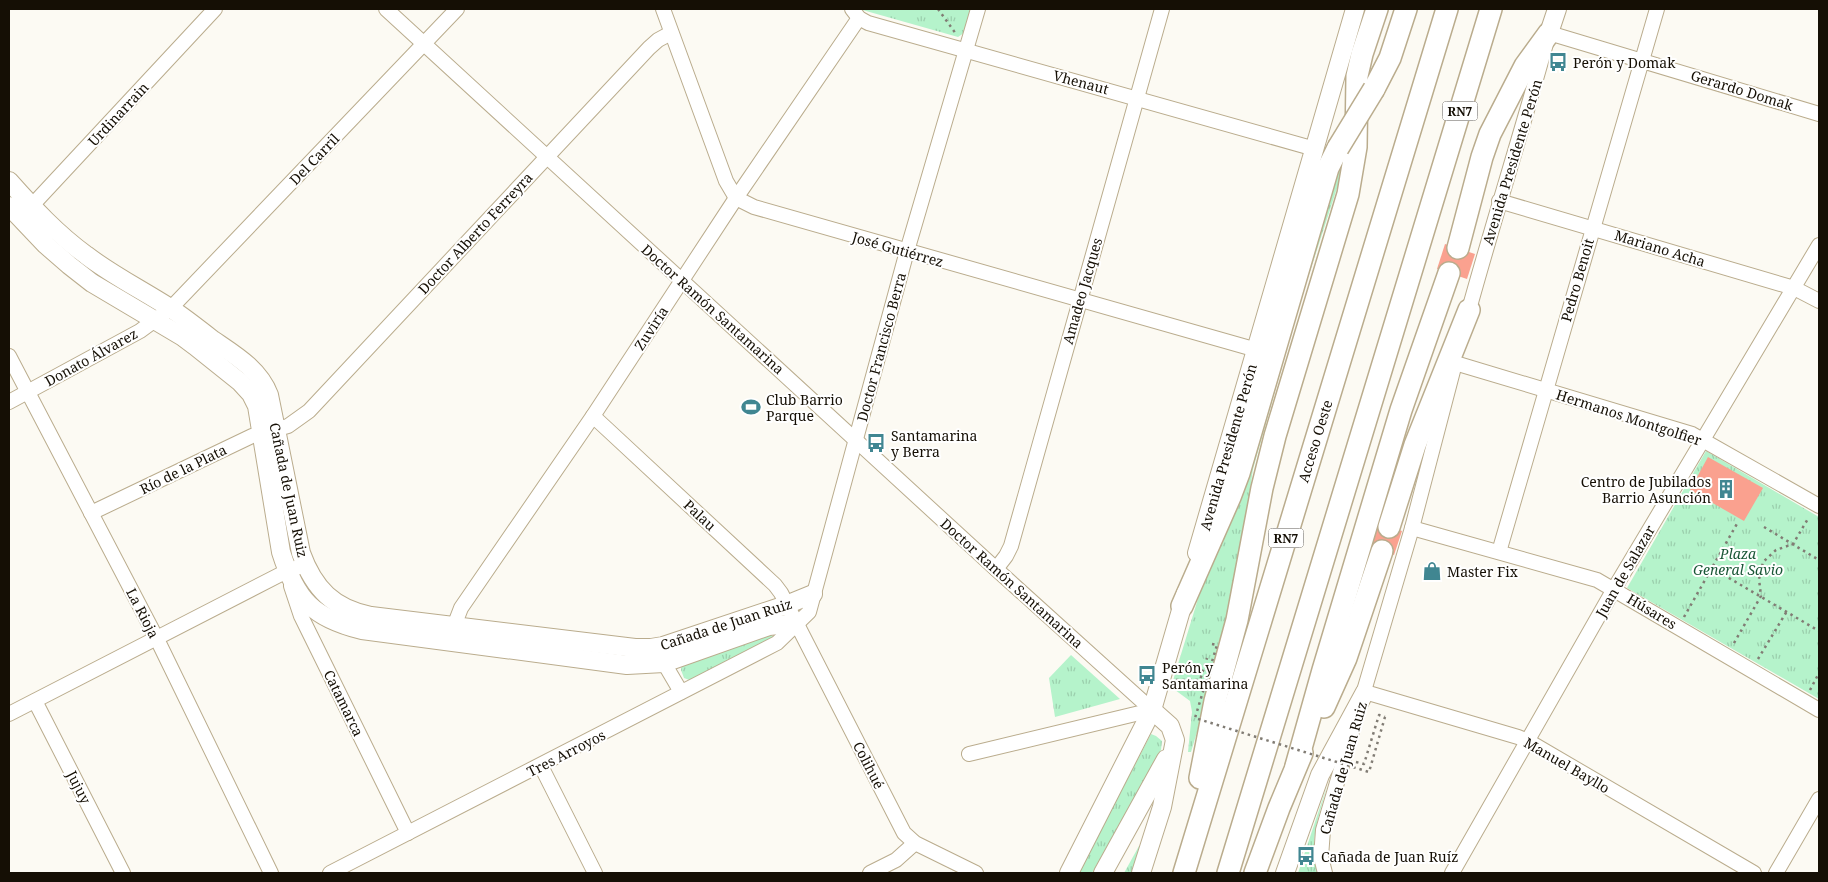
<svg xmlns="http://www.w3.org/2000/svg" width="1828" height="882" font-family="'Noto Serif',serif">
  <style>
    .grass { fill: url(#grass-tufts) }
    .building { fill: #faa18f }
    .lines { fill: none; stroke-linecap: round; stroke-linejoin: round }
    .minor-casing { stroke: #baac8d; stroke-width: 16 }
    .major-casing { stroke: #baac8d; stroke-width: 20 }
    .highway-casing { stroke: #baac8d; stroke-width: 24 }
    .path { stroke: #817c74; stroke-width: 2.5; stroke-dasharray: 2.5 4; stroke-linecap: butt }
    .minor { stroke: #fff; stroke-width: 14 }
    .major { stroke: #fff; stroke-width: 18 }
    .highway { stroke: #fff; stroke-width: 21 }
    .highway-bridge-casing { stroke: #baac8d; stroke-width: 24; stroke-linecap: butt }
    .path-bridge { stroke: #817c74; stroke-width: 2.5; stroke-dasharray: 2.5 4; stroke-linecap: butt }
    .highway-bridge { stroke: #fff; stroke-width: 21 }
    .labels { text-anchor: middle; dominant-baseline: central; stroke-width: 4; stroke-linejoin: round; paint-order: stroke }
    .shield { fill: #fff; stroke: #5b5750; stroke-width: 1 }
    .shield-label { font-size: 12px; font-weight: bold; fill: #150f05 }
    .poi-label { font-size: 14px; fill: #150f05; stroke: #fff; text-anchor: start }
    .street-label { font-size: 14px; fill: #150f05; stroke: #fff }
    .park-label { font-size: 14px; font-style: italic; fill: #195736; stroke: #fff }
  </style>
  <defs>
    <pattern id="grass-tufts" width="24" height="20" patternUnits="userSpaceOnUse" patternTransform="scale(1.25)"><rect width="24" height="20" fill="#b5f3cb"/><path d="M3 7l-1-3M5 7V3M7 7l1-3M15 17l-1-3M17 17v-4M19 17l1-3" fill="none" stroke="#9bcfad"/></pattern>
  </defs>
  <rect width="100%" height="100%" fill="#fcfaf3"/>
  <g class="grass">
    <path d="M859,9H971L964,33L958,37Z"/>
    <path d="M1347,139L1351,145L1301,299L1253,469L1239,566L1212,682L1191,752H1188L1192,712L1190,701L1171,687L1208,566Z"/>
    <path d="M1706,451L1819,517V699L1627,588Z"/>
    <path d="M771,634L774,638L692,681L684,678L681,670L682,665Z"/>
    <path d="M1071,655L1120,699L1055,717L1049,678Z"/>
    <path d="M1151,734L1156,736L1162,741L1161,750L1092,873H1078Z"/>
    <path d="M1327,786C1319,817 1308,842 1318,873H1298Z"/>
    <path d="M1139,846L1144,847L1135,873H1124Z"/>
  </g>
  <g class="building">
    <path d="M1445,244L1475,254L1467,279L1437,269Z"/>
    <path d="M1708,457L1763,488L1744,521L1690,490Z"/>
    <path d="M1379,523L1402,531L1394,555L1371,547Z"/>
  </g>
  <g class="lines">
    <g class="minor-casing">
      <g id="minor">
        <path d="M386,9L996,569L1152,710"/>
        <path d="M663,9L726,181L736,198L754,207L1257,350"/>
        <path d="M852,9L859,18L868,23L1315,149"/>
        <path d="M1499,201L1794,288L1819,301"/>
        <path d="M25,213L215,9"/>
        <path d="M1467,317C1493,222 1523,128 1549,33L1819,114"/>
        <path d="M9,356L157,639L271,873"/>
        <path d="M1455,363L1692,434L1819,506"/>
        <path d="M9,402L140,331L170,309L457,9"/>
        <path d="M593,416L775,585L781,593L904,833L915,843L976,873"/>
        <path d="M91,513L252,436L288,426L309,411L649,48L658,40L671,33"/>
        <path d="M1412,528L1597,580L1819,710"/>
        <path d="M1499,552L1657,9"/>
        <path d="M996,569L1006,556L1011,546L1162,9"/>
        <path d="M291,586L301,616L408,833"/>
        <path d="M451,634L461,608L593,416L736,198L859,18"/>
        <path d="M664,663L681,692"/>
        <path d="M1365,692L1518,737L1528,741L1754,873"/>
        <path d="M35,701L123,873"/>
        <path d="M9,714L287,571L305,565"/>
        <path d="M969,754L1152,710"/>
        <path d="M541,766L595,873"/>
        <path d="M330,873L777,643L809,612L907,251L978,9"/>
        <path d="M870,873L896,860L915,843"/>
        <path d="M1325,873L1321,857L1323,830L1412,528L1453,371"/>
        <path d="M1452,873L1614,589L1819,245"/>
        <path d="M1776,873L1819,799"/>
      </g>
    </g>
    <g class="major-casing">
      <g id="major">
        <path d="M1549,33L1557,9"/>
        <path d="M9,181C33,208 57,234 86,255C112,275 142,290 170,308C185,318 199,329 213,340C235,355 259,369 269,395L301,553C314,589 334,609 371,616L635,648H651L663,646L786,605L813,594"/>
        <path d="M9,206L46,245L69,265L92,283L183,337L195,346L240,382L251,394L257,406L281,552C296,600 313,618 362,630L627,665L664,663L769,626L796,623"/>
        <path d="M1197,553L1355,9"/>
        <path d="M1069,873L1152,710L1186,593"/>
        <path d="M1103,873L1166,759"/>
        <path d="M1141,873L1162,807L1175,740L1170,726L1152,710"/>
        <path d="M1285,873L1320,775L1365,692"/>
      </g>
    </g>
    <g class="highway-casing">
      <g id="highway">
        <path d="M1374,89L1390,58L1406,9"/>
        <path d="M1458,248L1482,157L1490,134L1525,66L1549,33"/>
        <path d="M1389,527L1415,445L1469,310"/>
        <path d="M1182,606L1230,497L1239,473L1328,168L1338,148"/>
        <path d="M1324,707L1346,658L1382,551"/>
        <path d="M1296,766L1323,670L1401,410L1449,273"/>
        <path d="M1200,778L1215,701L1237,620L1262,488L1275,436L1348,194L1356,147L1357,76L1362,54L1377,9"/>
        <path d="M1184,873L1447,9"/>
        <path d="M1228,873L1491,9"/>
        <path d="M1255,873L1279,808L1302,753"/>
      </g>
    </g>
    <g class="path">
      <path d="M938,9L956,34"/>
      <path d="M1764,527L1819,560"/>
      <path d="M1712,568L1819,631"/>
      <path d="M1684,617L1738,522"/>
      <path d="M1734,643L1761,596L1759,579L1763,562L1776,550L1793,544L1809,517"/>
      <path d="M1758,659L1787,611"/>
      <path d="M1176,680H1200L1207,658"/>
      <path d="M1810,690L1819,673"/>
      <path d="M1356,762L1364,764L1379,715L1385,717"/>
    </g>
    <use href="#minor" class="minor"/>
    <use href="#major" class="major"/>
    <use href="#highway" class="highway"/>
    <g class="highway-bridge-casing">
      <path id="highway-bridge" d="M1338,148L1374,89"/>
    </g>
    <path class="path-bridge" d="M1212,644L1217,645L1195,718L1369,772L1385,717"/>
    <use href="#highway-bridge" class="highway-bridge"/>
  </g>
  <defs>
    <g id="bus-bare" transform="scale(1.5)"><path d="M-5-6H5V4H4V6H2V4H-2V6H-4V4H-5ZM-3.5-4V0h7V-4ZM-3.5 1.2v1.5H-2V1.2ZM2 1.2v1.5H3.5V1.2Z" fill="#408691" stroke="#fff" stroke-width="2.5" paint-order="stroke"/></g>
    <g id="stadium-bare" transform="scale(1.5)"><path d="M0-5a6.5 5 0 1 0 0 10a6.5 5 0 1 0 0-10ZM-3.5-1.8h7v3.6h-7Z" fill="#408691" stroke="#fff" stroke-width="2.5" paint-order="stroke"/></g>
    <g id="building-bare" transform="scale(1.5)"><path d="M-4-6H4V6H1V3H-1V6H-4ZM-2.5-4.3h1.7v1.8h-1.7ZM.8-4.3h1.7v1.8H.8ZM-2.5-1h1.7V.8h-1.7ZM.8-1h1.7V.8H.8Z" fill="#408691" stroke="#fff" stroke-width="2.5" paint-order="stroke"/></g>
    <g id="shop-bare" transform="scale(1.5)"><path d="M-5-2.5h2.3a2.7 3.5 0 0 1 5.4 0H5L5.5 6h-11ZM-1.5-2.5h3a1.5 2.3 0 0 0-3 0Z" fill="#408691" stroke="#fff" stroke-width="2.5" paint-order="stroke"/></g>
  </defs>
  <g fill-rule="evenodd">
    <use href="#bus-bare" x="1558" y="62"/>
    <use href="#stadium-bare" x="751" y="407"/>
    <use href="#bus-bare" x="876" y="443"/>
    <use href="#building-bare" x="1726" y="489"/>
    <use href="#shop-bare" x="1432" y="571"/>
    <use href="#bus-bare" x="1147" y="675"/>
    <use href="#bus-bare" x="1306" y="856"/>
  </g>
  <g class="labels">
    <g class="shield">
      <rect x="1442.5" y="101.5" width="35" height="19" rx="4"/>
      <rect x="1268.5" y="528.5" width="35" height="19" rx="4"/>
    </g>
    <g class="shield-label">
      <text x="1460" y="111">RN7</text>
      <text x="1286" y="538">RN7</text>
    </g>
    <g class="poi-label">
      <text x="1573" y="62">Perón y Domak</text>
      <text x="766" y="399">Club Barrio<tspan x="766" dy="16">Parque</tspan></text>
      <text x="891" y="435">Santamarina<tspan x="891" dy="16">y Berra</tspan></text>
      <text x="1711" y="481" text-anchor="end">Centro de Jubilados<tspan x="1711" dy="16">Barrio Asunción</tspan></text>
      <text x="1447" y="571">Master Fix</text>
      <text x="1162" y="667">Perón y<tspan x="1162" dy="16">Santamarina</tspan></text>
      <text x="1321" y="856">Cañada de Juan Ruíz</text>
    </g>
    <g class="street-label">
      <text transform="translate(1081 82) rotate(15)">Vhenaut</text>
      <text transform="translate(1742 90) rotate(17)">Gerardo Domak</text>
      <text transform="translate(118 114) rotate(-47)">Urdinarrain</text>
      <text transform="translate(314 159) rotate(-46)">Del Carril</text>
      <text transform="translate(1512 162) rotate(-73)">Avenida Presidente Perón</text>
      <text transform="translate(475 233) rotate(-47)">Doctor Alberto Ferreyra</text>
      <text transform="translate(1660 248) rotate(17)">Mariano Acha</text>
      <text transform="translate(898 249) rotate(16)">José Gutiérrez</text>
      <text transform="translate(1577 280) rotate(-74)">Pedro Benoit</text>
      <text transform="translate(1082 291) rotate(-74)">Amadeo Jacques</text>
      <text transform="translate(713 309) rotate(42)">Doctor Ramón Santamarina</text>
      <text transform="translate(651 328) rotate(-57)">Zuviría</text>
      <text transform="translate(881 347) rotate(-75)">Doctor Francisco Berra</text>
      <text transform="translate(91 357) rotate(-29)">Donato Álvarez</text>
      <text transform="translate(1629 417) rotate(18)">Hermanos Montgolfier</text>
      <text transform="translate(1315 441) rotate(-73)">Acceso Oeste</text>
      <text transform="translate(1228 447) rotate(-74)">Avenida Presidente Perón</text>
      <text transform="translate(183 469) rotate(-26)">Río de la Plata</text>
      <text transform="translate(289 490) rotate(78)">Cañada de Juan Ruiz</text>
      <text transform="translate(700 515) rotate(43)">Palau</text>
      <text transform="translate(1625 571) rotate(-60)">Juan de Salazar</text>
      <text transform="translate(1012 583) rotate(42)">Doctor Ramón Santamarina</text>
      <text transform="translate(1652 611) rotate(31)">Húsares</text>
      <text transform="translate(143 613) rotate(63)">La Rioja</text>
      <text transform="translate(726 624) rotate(-18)">Cañada de Juan Ruiz</text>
      <text transform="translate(344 703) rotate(64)">Catamarca</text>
      <text transform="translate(566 753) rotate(-27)">Tres Arroyos</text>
      <text transform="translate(869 765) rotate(63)">Colihué</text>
      <text transform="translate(1567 765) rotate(30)">Manuel Bayllo</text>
      <text transform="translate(1343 768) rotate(-74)">Cañada de Juan Ruiz</text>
      <text transform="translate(79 787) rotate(63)">Jujuy</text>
    </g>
    <g class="park-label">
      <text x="1738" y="553">Plaza<tspan x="1738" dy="16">General Savio</tspan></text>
    </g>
  </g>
  <rect width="1828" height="882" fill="none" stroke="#150f05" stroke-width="20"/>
</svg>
